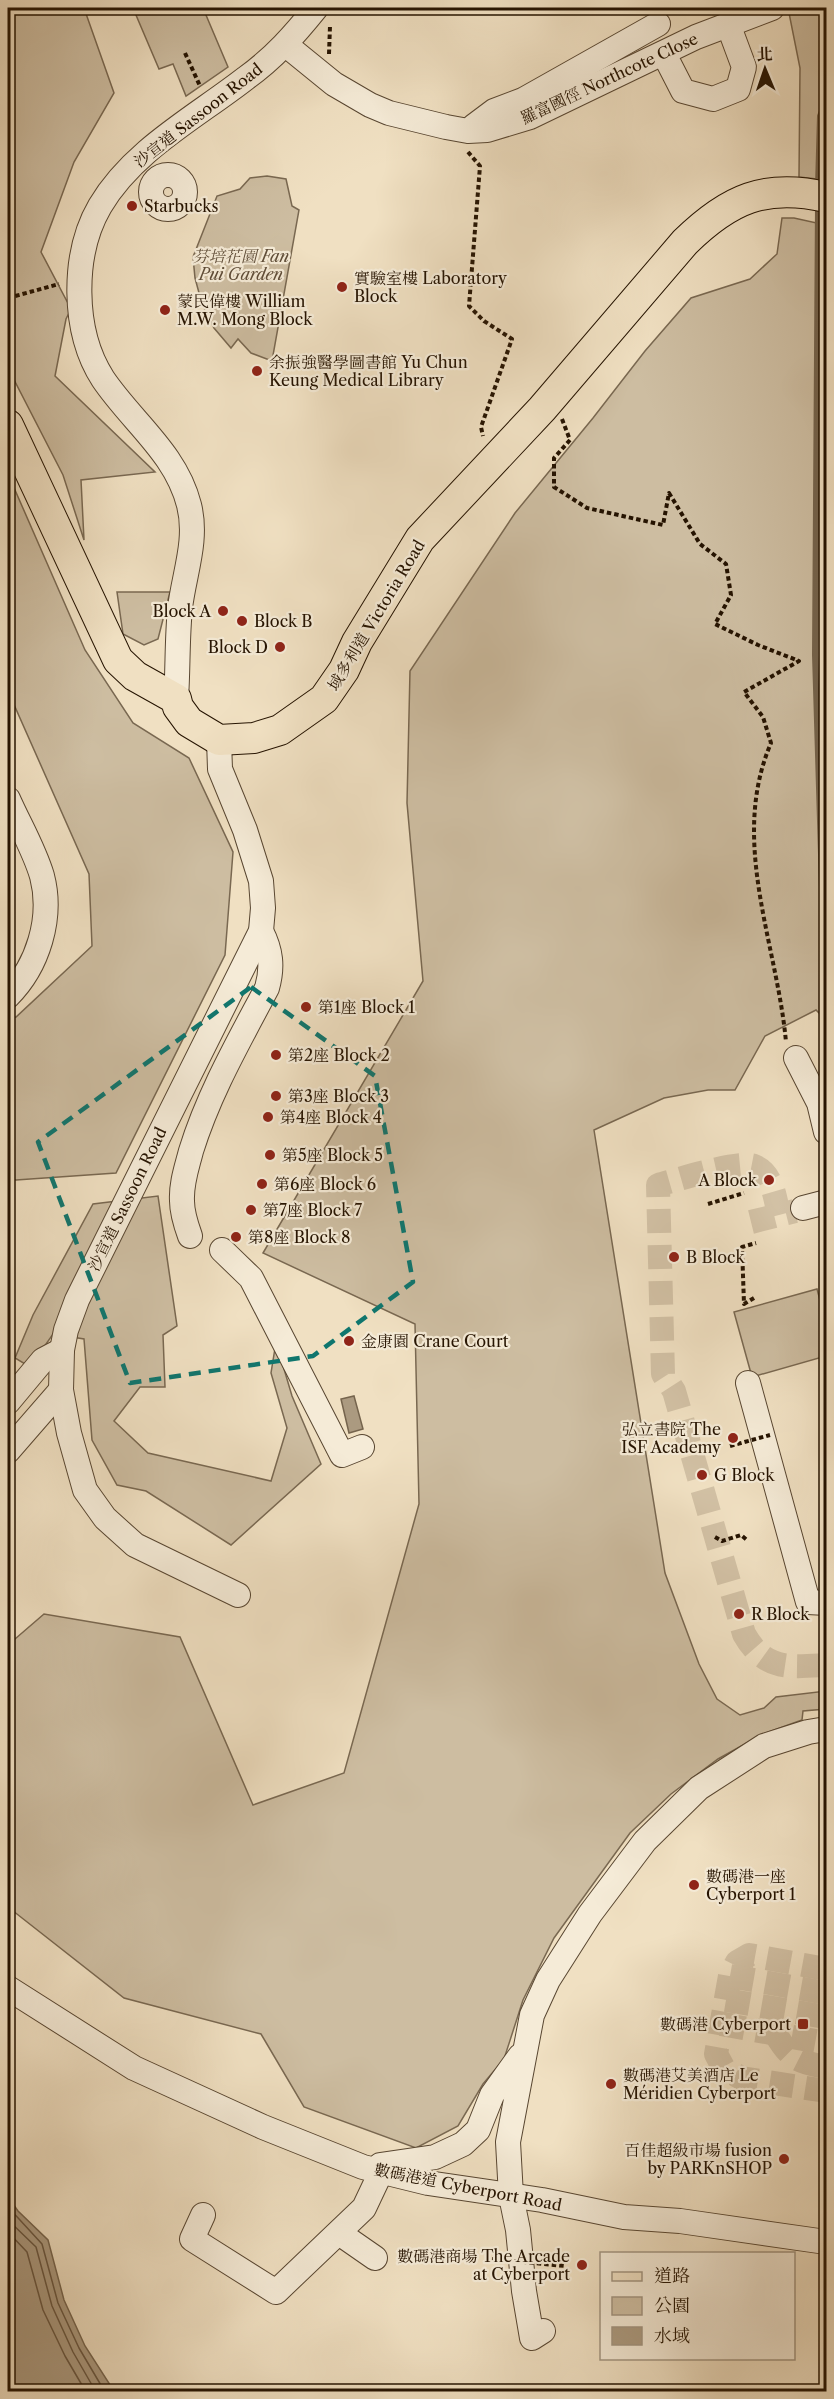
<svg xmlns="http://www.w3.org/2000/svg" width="834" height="2399" font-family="'Libre Caslon Text','Noto Serif TC',serif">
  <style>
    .green { fill: #cdbda1; stroke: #796851; stroke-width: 1.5 }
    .water { fill: #ab9a80; stroke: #75644d; stroke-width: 1.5 }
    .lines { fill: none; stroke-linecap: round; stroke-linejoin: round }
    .shore { stroke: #685640; stroke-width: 1.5 }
    .stream { stroke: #75644d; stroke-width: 6 }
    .minor-tunnel { stroke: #d2c1a5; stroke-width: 24; stroke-dasharray: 24 12; stroke-linecap: butt }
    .minor-casing { stroke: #584631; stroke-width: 26 }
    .major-casing { stroke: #251301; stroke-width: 32 }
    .path { stroke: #251301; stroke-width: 4; stroke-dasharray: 4.5 3; stroke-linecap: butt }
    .minor { stroke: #f5ebd7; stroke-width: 24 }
    .major { stroke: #f0e0c2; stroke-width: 30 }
    .path-bridge { stroke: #251301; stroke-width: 4; stroke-dasharray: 4.5 3; stroke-linecap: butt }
    .marked { fill: none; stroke: #0f766e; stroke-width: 4.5; stroke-dasharray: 12 8; stroke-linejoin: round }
    .poi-dot { fill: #8f2418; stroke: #f5ebd7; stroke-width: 2 }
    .labels { text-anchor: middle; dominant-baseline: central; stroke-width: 4.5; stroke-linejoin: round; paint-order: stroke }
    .street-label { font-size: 16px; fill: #251301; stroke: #f5ebd7 }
    .poi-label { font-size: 16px; fill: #251301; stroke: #f5ebd7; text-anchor: start }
    .park-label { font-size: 16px; font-style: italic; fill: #604e39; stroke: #f5ebd7 }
  </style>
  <rect width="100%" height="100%" fill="#f0e0c2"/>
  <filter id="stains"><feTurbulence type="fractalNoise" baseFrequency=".00333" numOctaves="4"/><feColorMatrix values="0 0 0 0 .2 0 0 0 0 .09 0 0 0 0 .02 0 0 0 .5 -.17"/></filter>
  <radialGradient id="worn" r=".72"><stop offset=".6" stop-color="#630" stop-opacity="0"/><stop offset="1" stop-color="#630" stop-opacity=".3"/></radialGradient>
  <g class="green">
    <path d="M8,8H84L114,93L74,162L41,252L71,309L66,319L55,376L155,472L81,480L84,540L63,475L8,368Z"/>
    <path d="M133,8H203L228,67L186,96L173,64L159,69Z"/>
    <path d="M788,8H826V180L799,177L800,68Z"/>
    <path d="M267,176L286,179L292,206L299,210L272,361L251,353L238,339L231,348L214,328L202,304L195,278L193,257L217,196L240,189L250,178Z"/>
    <path d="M782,218H794L826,225V1020L816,1010L765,1036L735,1090H708L664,1098L594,1130L665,1573L699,1664L717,1699L740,1715L764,1708L776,1697L826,1691V1709L803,1711L802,1720L763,1734L718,1759L671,1794L630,1833L554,1938L523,2000L504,2059L483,2084L458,2126L416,2148L304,2107L261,2034L124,1998L8,1907V1645L44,1614L180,1637L253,1805L344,1773L419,1504L415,1324L263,1253L423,981L407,803L410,671L515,513L593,418L645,351L691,298L750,279L777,254Z"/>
    <path d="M8,474L85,650L133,723L189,758L233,852L225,955L116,1173L16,1180L8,1178V1020L16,1017L92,946L89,874L8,691Z"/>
    <path d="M117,592H170L158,639L144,645L123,634Z"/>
    <path d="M158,1196L177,1326L163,1335L165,1387H140L114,1421L148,1453L271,1481L287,1428L271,1373L276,1342L292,1396L321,1464L231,1545L146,1491L117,1485L92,1440L84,1339L53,1334L30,1367L15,1358L33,1315L93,1204Z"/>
    <path d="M817,1289L826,1323V1356L752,1377L734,1312Z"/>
  </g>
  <g class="water">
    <path d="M354,1396L363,1429L349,1433L341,1399Z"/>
    <path d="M8,2197L18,2211L48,2240L64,2300L85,2346L114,2391H8Z"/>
  </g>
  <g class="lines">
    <g class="shore">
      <path d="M8,2207L42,2244L58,2303L79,2348L105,2392"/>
      <path d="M8,2220L36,2247L52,2306L73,2352L96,2392"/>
      <path d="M8,2232L27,2252L43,2310L65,2356L86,2392"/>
    </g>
    <g class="stream">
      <path d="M818,186L820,116L826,101"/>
      <path d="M818,205L815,655L825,987L822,1032"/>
    </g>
    <g class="minor-tunnel">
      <path d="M779,1215C775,1199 773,1173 754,1166C739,1160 677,1180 658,1185L663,1374L674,1391L744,1634C765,1671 789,1667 826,1665"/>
      <path d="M751,1222L795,1211"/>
      <path d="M826,1969L749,1955L737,1962L730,1976L716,2054L723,2067L741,2078L826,2091"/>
      <path d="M730,1976L826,1993"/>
      <path d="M726,2000L826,2017"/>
      <path d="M721,2024L826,2043"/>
      <path d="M775,2033C790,2059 798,2062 826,2067"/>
    </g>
    <g class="minor-casing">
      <g id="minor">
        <path d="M286,45L334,84L370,105L389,113L446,127L468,131L487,130L530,117L696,37L772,8"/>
        <path d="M664,54L683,91L713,99L738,89L744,67L728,24"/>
        <path d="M474,126L494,111L523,100L658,24"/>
        <circle cx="168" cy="192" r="17"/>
        <path d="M176,699C178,669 177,638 180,608C184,574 198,540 189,505C176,453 132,422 103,379C72,331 72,254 100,206C133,150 196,117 246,78C274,58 295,34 316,8"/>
        <path d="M219,740L220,769L245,830L261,881L263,908L261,931L77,1300L66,1330L62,1350L61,1390L69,1433L85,1490L105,1518L135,1545L238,1595"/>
        <path d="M8,799C19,824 34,849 42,876C53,918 38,966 8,996"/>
        <path d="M796,1058L819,1103L826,1132"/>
        <path d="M803,1208L826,1202"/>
        <path d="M190,1236C186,1225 182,1213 182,1201C181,1183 187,1167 191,1151C209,1093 239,1041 267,988C273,967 271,950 261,931"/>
        <path d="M222,1250L251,1278L342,1455L362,1447"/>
        <path d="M748,1383L808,1602L826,1603"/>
        <path d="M8,1402L43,1360L62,1350"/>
        <path d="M8,1451L61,1390"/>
        <path d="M8,1988L134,2068L263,2127L363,2167L428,2183L542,2200L624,2217L680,2221L826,2242"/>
        <path d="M380,2165L435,2157L463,2144L478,2130L492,2095L520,2056"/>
        <path d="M203,2215L192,2239L276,2292L364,2208L381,2172"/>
        <path d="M339,2233L375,2258"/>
        <path d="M543,2331L532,2338L524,2291L518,2230L511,2196L508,2142L532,2015L548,1980L590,1914L645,1841L699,1788L764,1746L808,1732L826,1729"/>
      </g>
    </g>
    <g class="major-casing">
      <path id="major" d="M8,425L118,660L135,676L176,699L178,707L189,722L219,740L254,738L280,730L324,699L344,670L357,642L420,539L542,409L685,242C729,199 765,183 826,197"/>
    </g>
    <g class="path">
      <path d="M185,53L200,86"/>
      <path d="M329,54L330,26"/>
      <path d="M468,152L480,166L469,306L484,321L512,339L481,427L483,436"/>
      <path d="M8,298L59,284"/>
      <path d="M562,419L570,440L554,458V487L587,508L663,525L669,493L700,544L726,564L731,595L715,624L758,645L799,661L744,692L763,717L771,743C729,841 777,943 786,1042"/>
      <path d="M708,1204L744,1193"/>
      <path d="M754,1298L744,1304L742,1247L756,1243"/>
    </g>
    <use href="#minor" class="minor"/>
    <use href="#major" class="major"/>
    <g class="path-bridge">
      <path d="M730,1446L770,1435"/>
      <path d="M715,1537L722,1541L741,1535L747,1540"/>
      <path d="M492,2259L565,2266"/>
    </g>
  </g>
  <path class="marked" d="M251,987L375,1076L413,1282L313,1356L130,1383L38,1142Z"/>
  <g class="poi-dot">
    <circle cx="132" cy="206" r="6"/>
    <circle cx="342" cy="287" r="6"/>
    <circle cx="165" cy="310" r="6"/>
    <circle cx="257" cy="371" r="6"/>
    <circle cx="223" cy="611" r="6"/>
    <circle cx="242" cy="621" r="6"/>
    <circle cx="280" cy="647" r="6"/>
    <circle cx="306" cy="1007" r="6"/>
    <circle cx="276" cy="1055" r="6"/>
    <circle cx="276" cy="1096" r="6"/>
    <circle cx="268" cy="1117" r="6"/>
    <circle cx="270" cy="1155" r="6"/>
    <circle cx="769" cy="1180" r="6"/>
    <circle cx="262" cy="1184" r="6"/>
    <circle cx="251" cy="1210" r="6"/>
    <circle cx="236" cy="1237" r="6"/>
    <circle cx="674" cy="1257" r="6"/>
    <circle cx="349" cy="1341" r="6"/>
    <circle cx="733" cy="1438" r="6"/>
    <circle cx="702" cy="1475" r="6"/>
    <circle cx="739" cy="1614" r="6"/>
    <circle cx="694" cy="1885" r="6"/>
    <rect x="797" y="2018" width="12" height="12" rx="3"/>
    <circle cx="611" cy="2084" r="6"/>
    <circle cx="784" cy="2159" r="6"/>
    <circle cx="582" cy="2265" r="6"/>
  </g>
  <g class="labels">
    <g class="street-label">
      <text transform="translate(609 78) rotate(-25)">羅富國徑 Northcote Close</text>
      <text transform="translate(198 115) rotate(-38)">沙宣道 Sassoon Road</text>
      <text transform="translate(376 615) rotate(-59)">域多利道 Victoria Road</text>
      <text transform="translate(127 1199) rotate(-64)">沙宣道 Sassoon Road</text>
      <text transform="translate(468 2187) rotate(11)">數碼港道 Cyberport Road</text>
    </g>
    <g class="poi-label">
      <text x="144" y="206">Starbucks</text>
      <text x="354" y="278">實驗室樓 Laboratory<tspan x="354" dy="18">Block</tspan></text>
      <text x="177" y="301">蒙民偉樓 William<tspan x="177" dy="18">M.W. Mong Block</tspan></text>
      <text x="269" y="362">余振強醫學圖書館 Yu Chun<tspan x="269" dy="18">Keung Medical Library</tspan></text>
      <text x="211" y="611" text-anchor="end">Block A</text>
      <text x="254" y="621">Block B</text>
      <text x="268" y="647" text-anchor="end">Block D</text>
      <text x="318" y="1007">第1座 Block 1</text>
      <text x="288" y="1055">第2座 Block 2</text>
      <text x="288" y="1096">第3座 Block 3</text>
      <text x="280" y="1117">第4座 Block 4</text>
      <text x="282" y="1155">第5座 Block 5</text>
      <text x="757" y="1180" text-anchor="end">A Block</text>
      <text x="274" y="1184">第6座 Block 6</text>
      <text x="263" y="1210">第7座 Block 7</text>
      <text x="248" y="1237">第8座 Block 8</text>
      <text x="686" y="1257">B Block</text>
      <text x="361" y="1341">金康園 Crane Court</text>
      <text x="721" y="1429" text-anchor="end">弘立書院 The<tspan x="721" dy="18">ISF Academy</tspan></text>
      <text x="714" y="1475">G Block</text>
      <text x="751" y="1614">R Block</text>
      <text x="706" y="1876">數碼港一座<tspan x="706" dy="18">Cyberport 1</tspan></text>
      <text x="791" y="2024" text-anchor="end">數碼港 Cyberport</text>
      <text x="623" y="2075">數碼港艾美酒店 Le<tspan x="623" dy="18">Méridien Cyberport</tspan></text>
      <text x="772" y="2150" text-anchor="end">百佳超級市場 fusion<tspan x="772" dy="18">by PARKnSHOP</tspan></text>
      <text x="570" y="2256" text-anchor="end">數碼港商場 The Arcade<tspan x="570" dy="18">at Cyberport</tspan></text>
    </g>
    <g class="park-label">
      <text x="241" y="256">芬培花園 Fan<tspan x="241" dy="18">Pui Garden</tspan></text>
    </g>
  </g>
  <rect width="834" height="2399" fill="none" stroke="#f0e0c2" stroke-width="30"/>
  <rect x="9" y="9" width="816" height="2381" fill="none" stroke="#251301" stroke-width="3"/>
  <rect x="15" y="15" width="804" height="2369" fill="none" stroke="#251301" stroke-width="1.5"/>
  <rect x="600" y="2252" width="195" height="108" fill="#f5ebd7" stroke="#a29581" stroke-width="1.5"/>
  <rect x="612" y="2272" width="30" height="9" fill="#f0e0c2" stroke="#a29581" stroke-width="1.5"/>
  <text x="654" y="2282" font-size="18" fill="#251301">道路</text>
  <rect x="612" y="2297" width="30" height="18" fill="#cdbda1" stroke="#a29581" stroke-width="1.5"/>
  <text x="654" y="2312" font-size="18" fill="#251301">公園</text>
  <rect x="612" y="2327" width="30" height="18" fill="#ab9a80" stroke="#a29581" stroke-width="1.5"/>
  <text x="654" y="2342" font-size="18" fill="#251301">水域</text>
  <g transform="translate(765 69) rotate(358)" stroke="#f5ebd7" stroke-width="4.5" paint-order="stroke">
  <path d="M0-4.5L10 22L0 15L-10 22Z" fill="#251301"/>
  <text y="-9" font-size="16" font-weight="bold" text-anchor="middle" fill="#251301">北</text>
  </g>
  <rect width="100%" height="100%" filter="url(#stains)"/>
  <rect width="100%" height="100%" fill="url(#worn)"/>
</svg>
